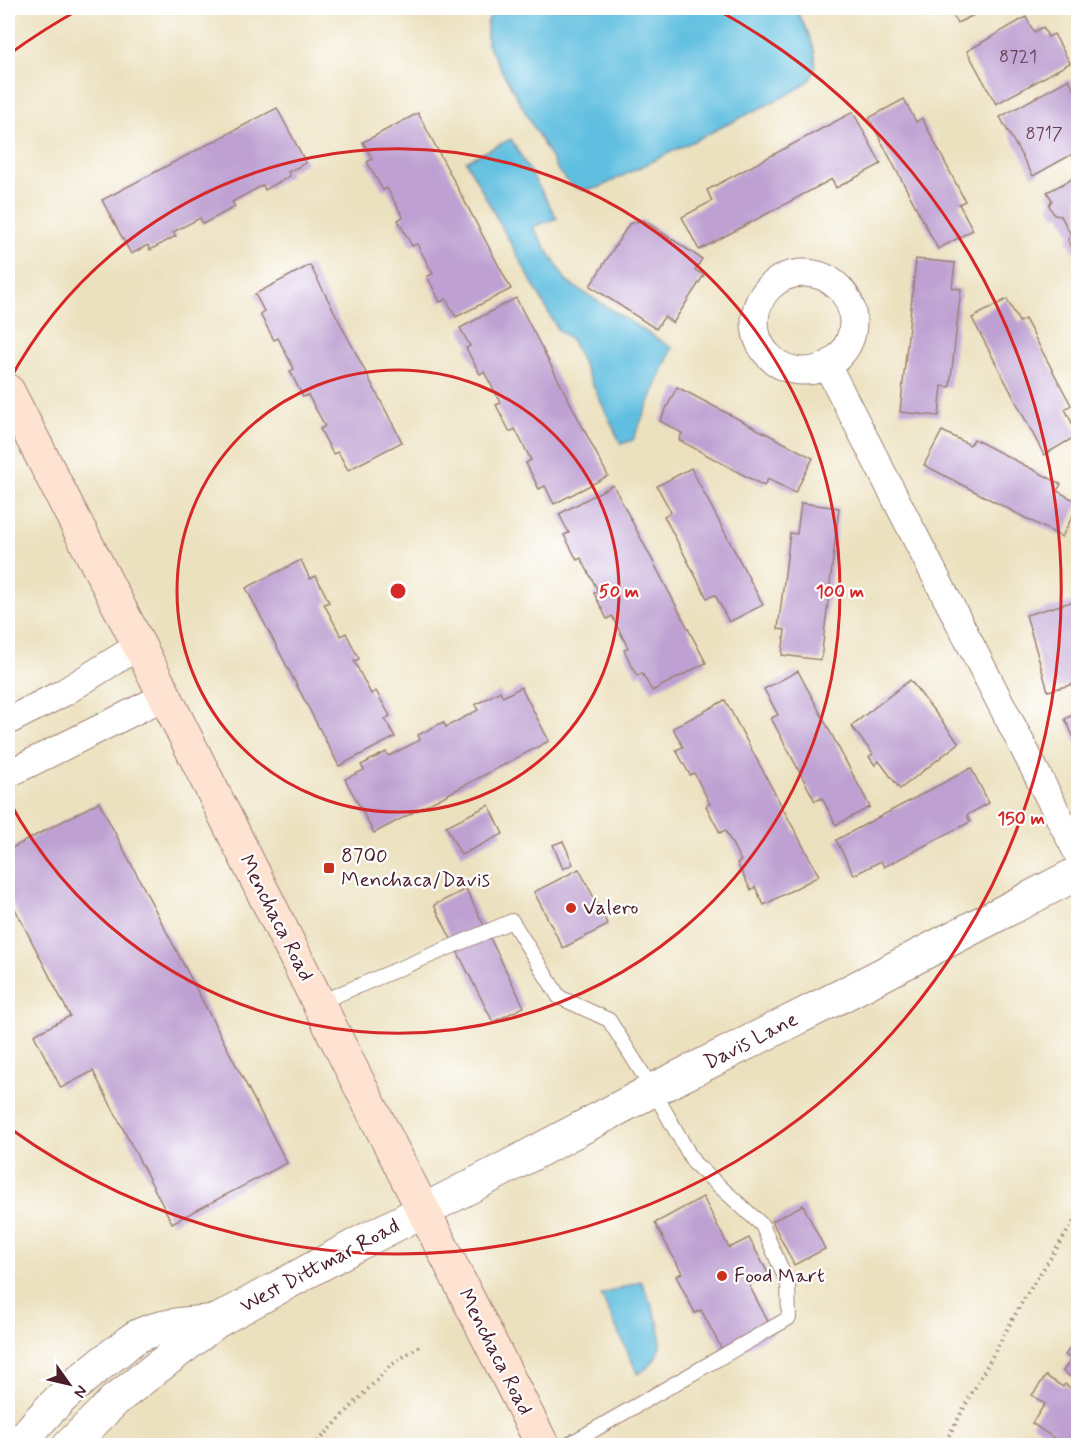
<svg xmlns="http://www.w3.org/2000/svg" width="1086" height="1453" font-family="Mynerve,sans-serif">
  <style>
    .water { fill: #61bfe0; stroke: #566f86; stroke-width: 1.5 }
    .building { fill: #bea0d2 }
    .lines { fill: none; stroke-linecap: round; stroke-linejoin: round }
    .service-casing { stroke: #9b8075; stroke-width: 16 }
    .minor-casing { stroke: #9b8075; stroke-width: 29 }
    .tertiary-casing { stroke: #9b8075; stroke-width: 35 }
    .secondary-casing { stroke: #9b8075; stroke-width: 35 }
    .path { stroke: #9b8075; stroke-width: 4; stroke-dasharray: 1.5 4.5; stroke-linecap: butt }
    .service { stroke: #fff; stroke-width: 14 }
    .minor { stroke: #fff; stroke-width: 27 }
    .tertiary { stroke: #fff; stroke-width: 33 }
    .secondary { stroke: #fee3d2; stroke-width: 33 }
    .ring { fill: none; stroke: #d62828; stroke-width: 3 }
    .poi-dot { fill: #c8321e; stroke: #fff; stroke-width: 2 }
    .labels { text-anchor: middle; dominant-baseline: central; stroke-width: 4.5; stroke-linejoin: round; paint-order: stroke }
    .number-label { font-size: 18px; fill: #673f55 }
    .poi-label { font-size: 21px; fill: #4a1f2b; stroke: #fff; text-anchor: start }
    .street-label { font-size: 21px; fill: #4a1f2b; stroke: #fff }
    .centre { fill: #d62828; stroke: #fff; stroke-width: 3 }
    .ring-label { font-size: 18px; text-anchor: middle; font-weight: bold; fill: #d62828; stroke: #fff; stroke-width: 4.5; stroke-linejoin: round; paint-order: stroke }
  </style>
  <rect width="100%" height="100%" fill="#fff"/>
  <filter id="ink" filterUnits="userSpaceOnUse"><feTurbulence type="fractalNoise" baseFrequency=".0167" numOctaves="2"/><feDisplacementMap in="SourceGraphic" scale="12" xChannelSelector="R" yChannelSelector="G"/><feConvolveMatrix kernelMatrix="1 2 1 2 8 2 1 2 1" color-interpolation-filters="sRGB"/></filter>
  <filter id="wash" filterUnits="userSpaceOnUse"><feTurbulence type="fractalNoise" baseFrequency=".008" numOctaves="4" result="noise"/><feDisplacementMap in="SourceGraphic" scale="24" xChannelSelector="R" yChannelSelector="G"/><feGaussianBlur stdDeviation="1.35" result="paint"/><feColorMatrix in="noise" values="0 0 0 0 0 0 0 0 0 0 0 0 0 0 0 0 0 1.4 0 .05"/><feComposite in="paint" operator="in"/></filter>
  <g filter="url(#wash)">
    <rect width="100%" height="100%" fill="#ece1bf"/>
    <g class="water">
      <path d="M494,8H795C805,27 825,58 810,79C806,85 794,91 787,95L598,188L582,190L571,185L559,172L487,44V24Z"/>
      <path d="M511,139L557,218L533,227L567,282L672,348L633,440L621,444L571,339L558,330L466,161Z"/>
      <path d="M641,1281C655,1314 678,1350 638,1374L601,1295Z"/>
    </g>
    <g id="blocks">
      <g class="building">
        <path d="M949,8H989L957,23Z"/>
        <path d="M1026,17L1034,32L1043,27L1048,37L1054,34L1070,63L996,104L967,51Z"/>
        <path d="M1069,79L1078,97V151L1033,176L1000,117Z"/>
        <path d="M904,99L916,122L922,118L965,201L959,204L973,230L938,249L869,118Z"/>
        <path d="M277,108L306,163L288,172L290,176L265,190L263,185L232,202L235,207L203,224L200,218L173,232L176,236L150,250L148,245L131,254L102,200Z"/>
        <path d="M853,112L881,164L836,188L832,179L699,250L682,217L712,201L707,190Z"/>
        <path d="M418,113L511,289L456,317L446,299L440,302L427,276L433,274L417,244L412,246L398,220L403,217L387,188L383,190L367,162L372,159L363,142Z"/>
        <path d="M1078,176V252L1073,250L1068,241L1070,233L1061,216L1054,215L1049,205L1052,200L1047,192Z"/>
        <path d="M643,220L702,259L695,270L704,275L673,323L664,317L656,329L590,286L629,224Z"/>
        <path d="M916,259L955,263L952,288L961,289L950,387L942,386L939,416L900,412Z"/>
        <path d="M310,265L402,442L348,470L338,452L333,454L320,429L325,426L308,395L303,397L290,371L294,369L278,338L274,340L260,314L264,311L255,294Z"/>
        <path d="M516,298L608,476L554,504L545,486L539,489L526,463L531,460L515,429L510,432L496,405L501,403L484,372L480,374L466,348L470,346L460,328Z"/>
        <path d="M1007,299L1019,322L1025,319L1071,405L1065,409L1078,435L1044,455L972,318Z"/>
        <path d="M677,387L813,458L795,493L768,479L764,486L679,440L682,433L660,421Z"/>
        <path d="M942,431L970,445L974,439L1061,484L1057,491L1078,502V505L1062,537L924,465Z"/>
        <path d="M691,468L763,605L729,622L715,595L707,598L664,516L671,512L657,486Z"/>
        <path d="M613,485L706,663L652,691L642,673L637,676L624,650L628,648L612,616L607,619L594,593L598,591L581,558L577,560L564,535L569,533L559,514Z"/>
        <path d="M801,503L839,508L821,660L782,655L785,630L778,629L790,533L797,534Z"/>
        <path d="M301,560L310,579L316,576L329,602L324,604L341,636L346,633L359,659L354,661L371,694L376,691L390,716L385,719L395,737L339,766L246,588Z"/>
        <path d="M1078,600V683L1048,691L1026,615Z"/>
        <path d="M798,671L870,807L836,825L822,798L815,801L771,718L778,715L764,689Z"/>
        <path d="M910,680L959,743L900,789L879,761L875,765L869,757L873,754L851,726Z"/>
        <path d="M521,687L549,741L374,833L345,779L364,770L361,765L386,752L389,756L420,740L418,735L443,722L446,727L478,710L475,705L500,691L503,697Z"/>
        <path d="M725,700L819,876L764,905L755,887L751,890L737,863L741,861L725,830L720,833L706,806L710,804L694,773L690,775L676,750L683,747L673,728Z"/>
        <path d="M1078,712V746L1065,719Z"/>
        <path d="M971,768L989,803L967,815L970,822L884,867L881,861L854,875L836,840Z"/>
        <path d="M99,802L287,1163L172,1223L93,1071L61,1088L34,1035L70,1016L8,895V850Z"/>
        <path d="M489,805L503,834L461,855L446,826Z"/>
        <path d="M563,841L573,864L563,869L553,845Z"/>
        <path d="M579,869L608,925L563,948L534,892Z"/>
        <path d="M466,889L524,1007L493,1022L434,905Z"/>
        <path d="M703,1197L729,1248L749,1238L769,1275L749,1285L774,1333L727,1359L701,1310L695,1313L676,1276L682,1273L655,1223Z"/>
        <path d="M803,1205L825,1249L794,1265L772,1221Z"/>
        <path d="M1078,1336V1382L1063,1371L1071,1359L1065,1355Z"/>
        <path d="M1046,1376L1063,1387L1065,1384L1078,1393V1446H1065L1032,1423L1045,1404L1032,1395Z"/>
      </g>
    </g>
  </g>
  <g filter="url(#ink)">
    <use href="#blocks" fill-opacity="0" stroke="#9b8075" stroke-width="1.5"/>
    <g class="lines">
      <g class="service-casing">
        <path id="service" d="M318,1003L512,921L559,997L609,1020L653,1090L694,1163L762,1225L788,1284L789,1318L566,1446"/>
      </g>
      <g class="minor-casing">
        <g id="minor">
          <circle cx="804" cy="322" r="49"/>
          <path d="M828,367L1078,854"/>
          <path d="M8,721L63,693L138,646"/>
          <path d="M8,774L165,696"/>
        </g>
      </g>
      <g class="tertiary-casing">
        <g id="tertiary">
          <path d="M18,1446C45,1411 82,1377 118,1351C125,1346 132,1338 140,1335C164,1324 192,1323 217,1321"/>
          <path d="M69,1446L115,1400L217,1321L358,1244L483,1180L653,1090L841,996L1078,873"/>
        </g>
      </g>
      <g class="secondary-casing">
        <path id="secondary" d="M8,391L165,696L354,1074L543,1446"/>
      </g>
      <g class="path">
        <path d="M314,1446L390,1366L419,1346"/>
        <path d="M943,1446L1022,1302L1078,1215"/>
      </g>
      <use href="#service" class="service"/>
      <use href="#minor" class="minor"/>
      <use href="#tertiary" class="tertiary"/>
      <use href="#secondary" class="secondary"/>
    </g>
  </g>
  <g class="ring">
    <circle cx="398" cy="591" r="221"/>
    <path d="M8 383A442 442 0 1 1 8 799"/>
    <path d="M8 55A663 663 0 0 1 82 8M714 8A663 663 0 1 1 8 1127"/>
  </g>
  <g class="poi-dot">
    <rect x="323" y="862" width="12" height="12" rx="3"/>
    <circle cx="571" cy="908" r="6"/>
    <circle cx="722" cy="1276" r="6"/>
  </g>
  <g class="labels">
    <g class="number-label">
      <text x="1018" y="57">8721</text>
      <text x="1044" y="134">8717</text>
    </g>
    <g class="poi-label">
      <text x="341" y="856">8700<tspan x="341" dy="24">Menchaca/Davis</tspan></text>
      <text x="583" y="908">Valero</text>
      <text x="734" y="1276">Food Mart</text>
    </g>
    <g class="street-label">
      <text transform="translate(276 918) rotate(63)">Menchaca Road</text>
      <text transform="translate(751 1041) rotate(-27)">Davis Lane</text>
      <text transform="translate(320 1266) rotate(-28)">West Dittmar Road</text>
      <text transform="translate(495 1352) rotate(63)">Menchaca Road</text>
    </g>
  </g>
  <circle cx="398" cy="591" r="9" class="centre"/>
  <g class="ring-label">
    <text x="619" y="597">50 m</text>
    <text x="840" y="597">100 m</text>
    <text x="1021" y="824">150 m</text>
  </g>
  <rect width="1086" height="1453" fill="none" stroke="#fff" stroke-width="30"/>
  <g transform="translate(69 1384) rotate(124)" stroke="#ffffff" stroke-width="4.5" paint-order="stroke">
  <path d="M0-4.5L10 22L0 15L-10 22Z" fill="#4a1f2b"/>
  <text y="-9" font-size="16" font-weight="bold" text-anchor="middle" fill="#4a1f2b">N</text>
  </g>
</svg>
